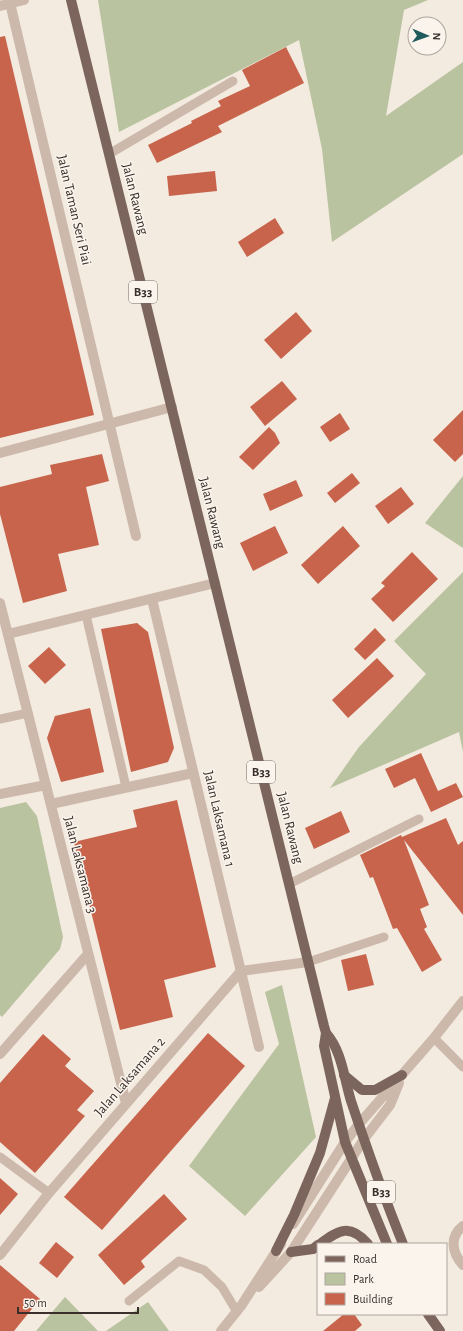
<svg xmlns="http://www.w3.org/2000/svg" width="463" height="1331" font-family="'Alegreya Sans',sans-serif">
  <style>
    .green { fill: #b9c39f }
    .building { fill: #c7644b }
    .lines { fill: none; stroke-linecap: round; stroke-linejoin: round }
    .service { stroke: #ccb9ab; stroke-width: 9 }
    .minor { stroke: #ccb9ab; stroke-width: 10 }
    .tertiary { stroke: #ccb9ab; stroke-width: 10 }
    .primary { stroke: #7c655c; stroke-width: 10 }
    .labels { text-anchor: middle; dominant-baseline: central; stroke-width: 3; stroke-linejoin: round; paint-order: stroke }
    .shield { fill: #fbf4ed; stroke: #746a65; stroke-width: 1 }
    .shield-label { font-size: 13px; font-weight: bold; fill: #3a2f2b }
    .street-label { font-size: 14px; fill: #3a2f2b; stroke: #fbf4ed }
  </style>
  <rect width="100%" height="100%" fill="#f3eae0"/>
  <g class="green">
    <path d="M98,0H428L404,10L386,116L463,62V154L332,242L322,149L299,40L119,132Z"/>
    <path d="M463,476V548L425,523Z"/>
    <path d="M463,572V752L459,732L330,788L359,747L426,674L394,641Z"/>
    <path d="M26,802L37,816L63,937L60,949L2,1017L0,1015V808Z"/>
    <path d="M282,985L316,1137L245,1216L189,1166L279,1044L265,992Z"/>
    <path d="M65,1297L98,1331H36Z"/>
    <path d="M148,1302L169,1331H106Z"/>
  </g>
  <g class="building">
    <path d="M5,36L94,415L0,438V37Z"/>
    <path d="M286,47L304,83L218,126L222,132L157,163L148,145L192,123L191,121L221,106L218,101L250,86L242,70Z"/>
    <path d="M215,171L217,191L169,196L167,176Z"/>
    <path d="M275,218L284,233L247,257L238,242Z"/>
    <path d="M296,312L312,331L281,359L264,340Z"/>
    <path d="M282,381L297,399L265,426L250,407Z"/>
    <path d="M463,410V454L455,462L433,440Z"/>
    <path d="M340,413L350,429L330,442L320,427Z"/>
    <path d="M269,427L275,433L280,443L253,470L239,457Z"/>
    <path d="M102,454L109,481L86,487L99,545L58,554L67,591L23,603L0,514V487L52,474L50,465Z"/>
    <path d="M352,473L360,483L335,503L327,493Z"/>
    <path d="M296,480L303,496L270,511L263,494Z"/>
    <path d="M401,487L414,504L388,524L375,506Z"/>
    <path d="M275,526L288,553L253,571L240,543Z"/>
    <path d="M343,526L360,546L318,584L301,565Z"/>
    <path d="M412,552L438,579L393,622L371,599L385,586L381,583Z"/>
    <path d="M137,623L148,632L174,748L168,762L131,772L101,629Z"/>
    <path d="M375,628L386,640L365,660L354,649Z"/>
    <path d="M49,647L66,665L45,684L28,666Z"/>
    <path d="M377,658L394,676L348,718L332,700Z"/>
    <path d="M90,708L104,772L61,782L47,738L55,716Z"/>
    <path d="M421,753L438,791L456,783L463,797L431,812L415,778L394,788L385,769Z"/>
    <path d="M177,800L216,967L164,980L173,1017L120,1030L74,842L137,827L133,810Z"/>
    <path d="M341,811L350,832L314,849L305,828Z"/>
    <path d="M446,818L458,845L463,841V915L404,840L429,905L420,909L427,927L424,929L442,960L422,972L397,928L393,929L373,877L370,878L360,855L401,835L402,837Z"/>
    <path d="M366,954L374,985L348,991L341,960Z"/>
    <path d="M208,1033L245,1066L102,1230L64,1197Z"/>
    <path d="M43,1034L71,1059L65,1066L94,1091L77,1110L85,1116L35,1173L0,1142V1083Z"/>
    <path d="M0,1178L18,1194L0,1215Z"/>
    <path d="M164,1194L187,1219L141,1261L145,1267L124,1285L98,1255Z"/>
    <path d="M56,1242L74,1257L57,1278L39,1263Z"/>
    <path d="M0,1265L40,1299L14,1331H0Z"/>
    <path d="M344,1314H354L362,1325L355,1331H323Z"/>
  </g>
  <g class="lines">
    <g class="service">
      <path d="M109,154L233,81"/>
      <path d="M86,615L126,787"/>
      <path d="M0,719L28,713"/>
      <path d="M289,884L419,819"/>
      <path d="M308,962L384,937"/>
      <path d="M434,1038L463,1067"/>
      <path d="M0,1157L49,1193"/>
      <path d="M129,1301L179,1261L204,1270L222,1287L237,1312"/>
    </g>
    <g class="minor">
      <path d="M10,3L136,536"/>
      <path d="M0,6L24,0"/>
      <path d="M0,453L172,407"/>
      <path d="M152,599L259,1047"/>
      <path d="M0,603L126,1103"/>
      <path d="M8,634L215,583"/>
      <path d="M0,794L46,785"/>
      <path d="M51,804L193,773"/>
      <path d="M0,1054L88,954"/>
      <path d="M359,1124L434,1038L463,1001"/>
      <path d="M364,1139L390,1105L399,1083"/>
      <path d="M463,1226C449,1237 452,1253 463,1265"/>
      <path d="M0,1255L49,1193L241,971L308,962"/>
    </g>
    <g class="tertiary">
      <path d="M293,1224L345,1142L359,1124"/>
      <path d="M259,1287L291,1252L364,1139"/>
      <path d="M221,1331L241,1306L281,1244"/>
    </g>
    <g class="primary">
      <path d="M71,0L324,1026L326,1033L324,1046L345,1142L387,1244"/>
      <path d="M326,1033C342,1051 344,1078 351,1101C367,1149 384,1197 403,1244"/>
      <path d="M344,1075L362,1090H375L402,1075"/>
      <path d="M320,1244C339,1230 350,1223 368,1244"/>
      <path d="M276,1251L294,1215L320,1153L335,1098"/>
      <path d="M291,1252L313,1249L318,1245"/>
      <path d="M428,1314L440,1331"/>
    </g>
  </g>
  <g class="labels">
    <g class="shield">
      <rect x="129" y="281" width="28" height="22" rx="3"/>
      <rect x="247" y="761" width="28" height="22" rx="3"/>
      <rect x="367" y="1181" width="28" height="22" rx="3"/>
    </g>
    <g class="shield-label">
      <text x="143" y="292">B33</text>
      <text x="261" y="772">B33</text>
      <text x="381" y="1192">B33</text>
    </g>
    <g class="street-label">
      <text transform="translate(135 199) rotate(76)">Jalan Rawang</text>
      <text transform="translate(74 210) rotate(77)">Jalan Taman Seri Piai</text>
      <text transform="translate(212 513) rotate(76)">Jalan Rawang</text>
      <text transform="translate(219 819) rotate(77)">Jalan Laksamana 1</text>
      <text transform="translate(290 828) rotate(76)">Jalan Rawang</text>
      <text transform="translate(80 865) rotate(76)">Jalan Laksamana 3</text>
      <text transform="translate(130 1077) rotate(-49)">Jalan Laksamana 2</text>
    </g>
  </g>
  <rect x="317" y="1243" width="130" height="72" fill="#fbf4ed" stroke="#aea59f"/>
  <rect x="325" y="1256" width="20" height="6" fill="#7c655c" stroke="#aea59f"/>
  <text x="353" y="1263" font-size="12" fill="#3a2f2b">Road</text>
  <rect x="325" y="1273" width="20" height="12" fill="#b9c39f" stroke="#aea59f"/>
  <text x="353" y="1283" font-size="12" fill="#3a2f2b">Park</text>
  <rect x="325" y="1293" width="20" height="12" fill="#c7644b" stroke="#aea59f"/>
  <text x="353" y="1303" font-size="12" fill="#3a2f2b">Building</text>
  <g transform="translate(427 36) rotate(92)"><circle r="19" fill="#fbf4ed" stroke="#aea59f"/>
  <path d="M0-3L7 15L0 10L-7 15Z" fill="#1f5b5c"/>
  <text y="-6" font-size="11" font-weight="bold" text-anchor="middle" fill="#3a2f2b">N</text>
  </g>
  <path d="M18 1307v6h120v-6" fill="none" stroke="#3a2f2b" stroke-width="2"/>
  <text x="24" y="1307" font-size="12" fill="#3a2f2b" stroke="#fbf4ed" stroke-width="3" paint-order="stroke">50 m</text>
</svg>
